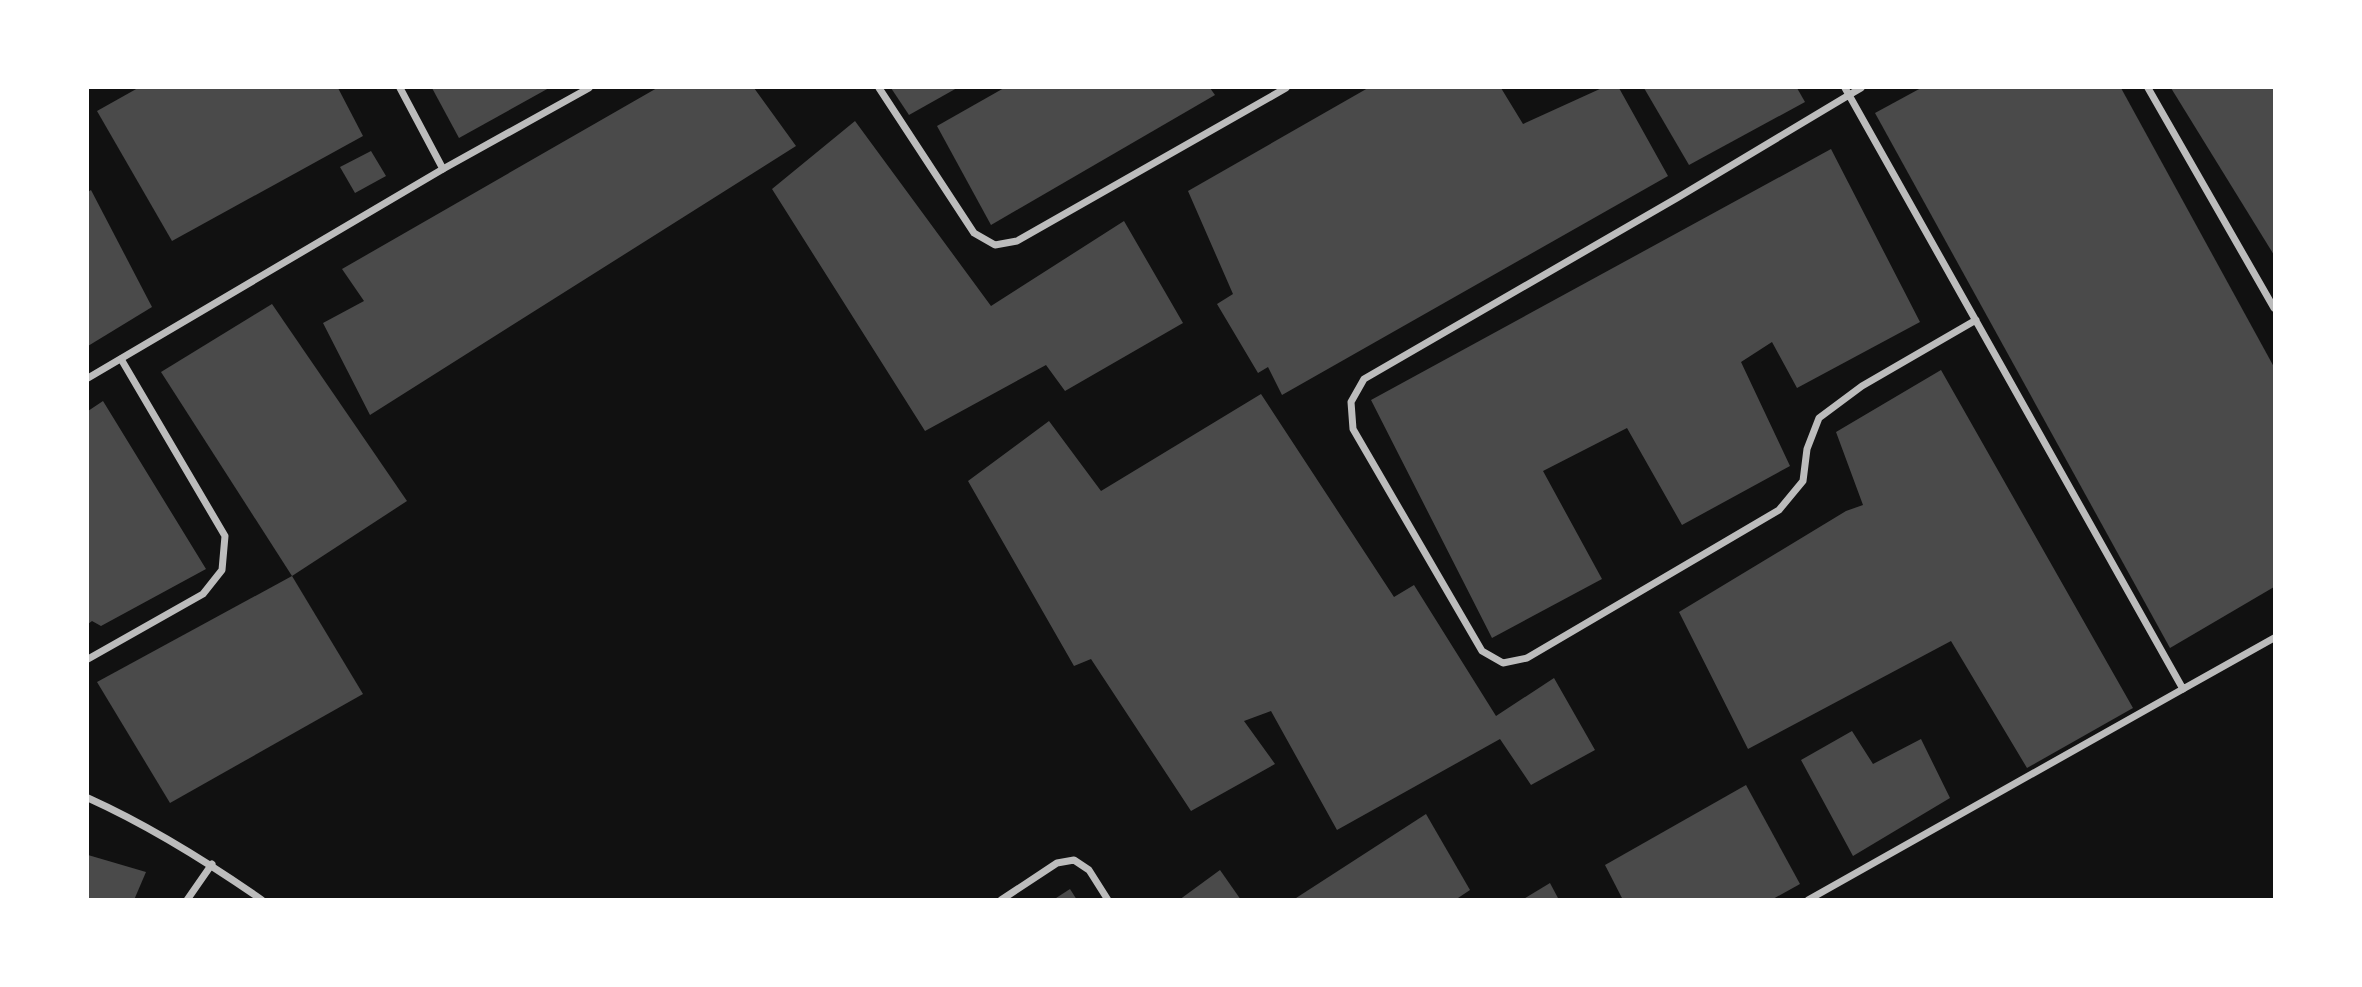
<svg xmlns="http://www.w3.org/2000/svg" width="2362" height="987" font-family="Ubuntu,sans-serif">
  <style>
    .building { fill: #4a4a4a }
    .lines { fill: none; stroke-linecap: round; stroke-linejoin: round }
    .minor { stroke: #bcbcbc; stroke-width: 7 }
  </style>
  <rect width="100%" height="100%" fill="#111"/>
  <g class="building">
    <path d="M138,88H338L363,136L172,241L97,111Z"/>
    <path d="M432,88H549L459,138Z"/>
    <path d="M657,88H754L796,146L370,415L323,323L364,301L342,269Z"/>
    <path d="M891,88H957L909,115Z"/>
    <path d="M1004,88H1210L1215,95L991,225L937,126Z"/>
    <path d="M1368,88H1501L1523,124L1602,88H1619L1668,176L1282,395L1268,367L1258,373L1217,304L1233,294L1188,191Z"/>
    <path d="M1644,88H1797L1805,102L1689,165Z"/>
    <path d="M1921,88H2121L2274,367V587L2170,648L1875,113Z"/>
    <path d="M2171,88H2274V255Z"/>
    <path d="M855,121L991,306L1124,221L1183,323L1065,391L1046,365L925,431L772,189Z"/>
    <path d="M1831,149L1920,322L1797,388L1772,342L1741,362L1790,466L1682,525L1627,428L1543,471L1602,579L1492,638L1371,400Z"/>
    <path d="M371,151L386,176L355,193L340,167Z"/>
    <path d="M91,190L152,307L88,346V192Z"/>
    <path d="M272,304L407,501L292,576L161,372Z"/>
    <path d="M1941,370L2133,708L2027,768L1951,641L1748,749L1679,612L1846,511L1863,505L1836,432Z"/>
    <path d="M1261,394L1394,597L1414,585L1496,716L1554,678L1595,750L1531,785L1500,739L1337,830L1271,711L1244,721L1275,764L1191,811L1091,659L1074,666L968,481L1049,421L1101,491Z"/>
    <path d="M103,401L206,569L101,626L92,621L88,624V411Z"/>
    <path d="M292,576L363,694L170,803L97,682Z"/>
    <path d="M1852,731L1873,764L1921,739L1950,798L1853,856L1801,760Z"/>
    <path d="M1746,785L1800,884L1771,900H1623L1605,865Z"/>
    <path d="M1426,814L1470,890L1455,900H1293Z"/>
    <path d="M88,855L146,872L134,900H88Z"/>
    <path d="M1220,870L1241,900H1179Z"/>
    <path d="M1550,883L1559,900H1522Z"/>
    <path d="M1070,889L1077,900H1053Z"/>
  </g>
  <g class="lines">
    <g class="minor">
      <path d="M400,88L443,169"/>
      <path d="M879,88L974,233L995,245L1017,241L1286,88"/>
      <path d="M1845,88L1849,95L1861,88"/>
      <path d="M2148,88L2274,308"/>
      <path d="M1976,320L1862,386L1819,418L1807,449L1803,481L1779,510L1527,658L1503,663L1482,651L1353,429L1351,402L1364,379L1677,198L1849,95L2183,689L2274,638"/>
      <path d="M88,378L443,169L589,88"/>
      <path d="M88,659L203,594L222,570L225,536L121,359"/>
      <path d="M88,798C150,826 206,861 262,900"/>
      <path d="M187,900L212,864"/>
      <path d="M1001,900L1057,863L1074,860L1089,870L1108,900"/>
      <path d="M1808,900L2183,689"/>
    </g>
  </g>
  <rect width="2362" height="987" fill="none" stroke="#ffffff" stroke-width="178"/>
</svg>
